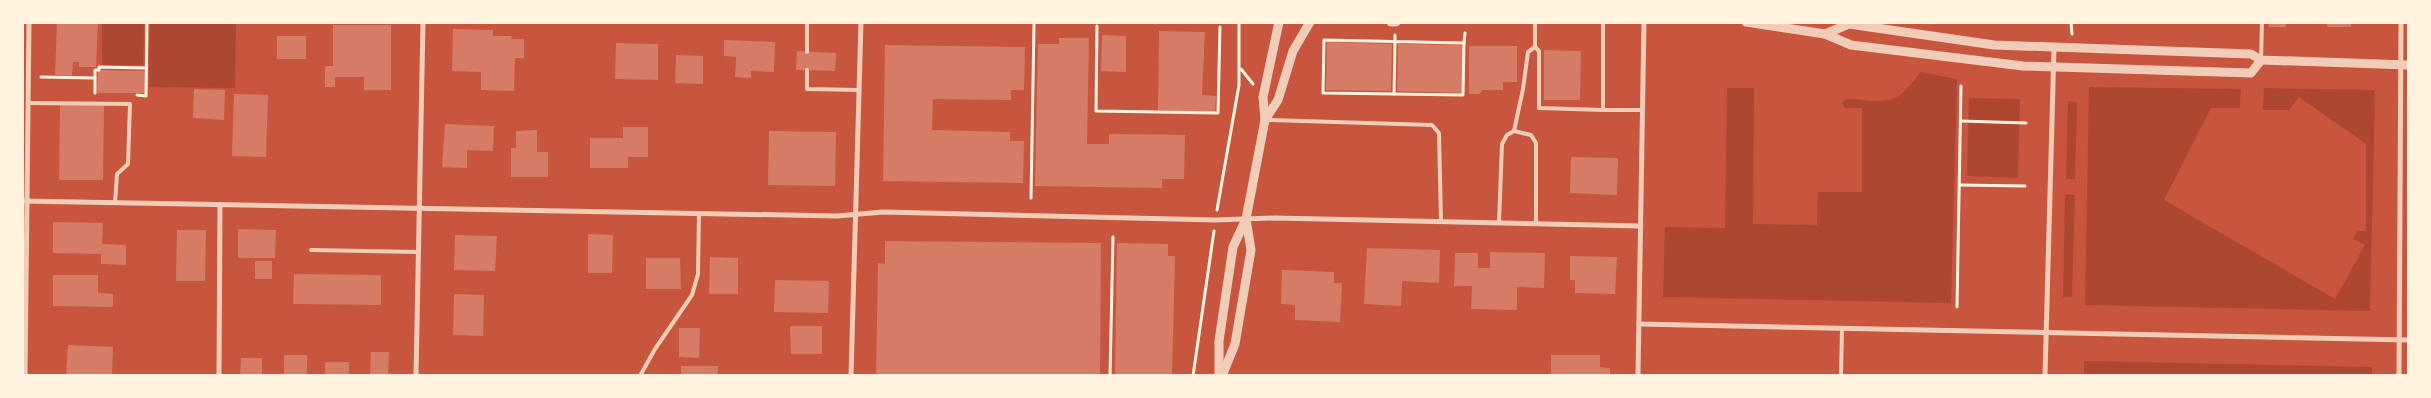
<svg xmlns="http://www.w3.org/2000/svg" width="2431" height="398" font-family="'Alegreya Sans',sans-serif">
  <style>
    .green { fill: #ae4732 }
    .building { fill: #d67c66 }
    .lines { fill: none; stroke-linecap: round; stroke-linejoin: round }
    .path { stroke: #fff3e0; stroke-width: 3 }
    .service { stroke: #f1ccb7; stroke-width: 4 }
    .minor { stroke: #f1ccb7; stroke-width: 5 }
    .tertiary { stroke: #f1ccb7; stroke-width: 9 }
  </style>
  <rect width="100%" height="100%" fill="#c8553d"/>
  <g class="green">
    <path d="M102,23H144L143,65H104L102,63Z"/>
    <path d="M150,23H236L235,88L149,87Z"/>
    <path d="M1921,72L1957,79L1951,303L1663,297L1665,227L1725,228L1727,88H1754L1753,224L1817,225L1818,192H1862V108H1845L1842,102L1847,99C1890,101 1893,108 1921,72Z"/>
    <path d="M2089,87L2241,89L2240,108H2211L2164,200L2335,299L2365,245L2353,239L2357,231H2366V144L2299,97L2289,110H2263L2264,88L2375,90L2370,311L2085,305Z"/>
    <path d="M1969,98L2020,99L2018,178L1967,176Z"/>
    <path d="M2068,101L2077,102L2075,179H2066Z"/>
    <path d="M2065,194L2075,195L2072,297H2063Z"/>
    <path d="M2084,361L2372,367V375H2084Z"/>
  </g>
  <g class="building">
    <path d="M57,22H98L96,67H79V62H73L72,76L55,75Z"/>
    <rect x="2269" y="22" width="17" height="5"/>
    <rect x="2327" y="22" width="24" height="5"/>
    <path d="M333,25H391V90H364V77H335V87H325V66H333Z"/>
    <path d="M453,29L493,30V36H512L511,39H524V58H515L514,91L481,90V72L452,71Z"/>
    <path d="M1159,31L1205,32L1202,95L1216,96L1215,113L1158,110Z"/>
    <path d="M1102,35L1126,36V72L1101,71Z"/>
    <rect x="277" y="36" width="29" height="23"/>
    <path d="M1059,38H1089L1087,144H1109V134L1185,135L1184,179H1162V188L1035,186L1038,44H1059Z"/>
    <path d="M724,40L775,42L774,72L751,71V78L735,77L736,57L724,56Z"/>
    <path d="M1327,42L1392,44L1391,91L1326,90Z"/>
    <path d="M616,43L658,44V80L615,79Z"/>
    <path d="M1398,44L1463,45L1462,93L1397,91Z"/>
    <path d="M885,45L1025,47L1024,90H1011V100L933,99L932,130L1010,132V141H1024L1023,183L883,181Z"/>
    <path d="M1469,46H1517V82H1503V90H1483L1479,94H1469Z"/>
    <path d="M1544,50L1581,51L1580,100H1544Z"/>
    <path d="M797,51L836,53L835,71L796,70Z"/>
    <path d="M676,55L703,56V84L675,83Z"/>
    <path d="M98,70L145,71V93H97Z"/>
    <path d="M194,89L225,90L224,120L193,118Z"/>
    <path d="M234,94L268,95L266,157L232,156Z"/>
    <path d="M60,105H104L103,180H59Z"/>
    <path d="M445,124L494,126L493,151L467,150V168L442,167Z"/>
    <path d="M623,127H648V157H628V168H590V138H623Z"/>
    <path d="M537,130V152H548V177H511V148H516V131Z"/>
    <path d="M769,131L836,132L835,186L768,185Z"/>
    <path d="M1571,157L1618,158L1617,195L1570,193Z"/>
    <path d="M53,222L103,223L102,244L126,245V265L101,264V254L53,253Z"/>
    <path d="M238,229L276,230L275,258H238Z"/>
    <path d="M177,230H206L205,281H176Z"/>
    <path d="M588,234L613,235L612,273H588Z"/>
    <path d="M455,235L497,236L495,271L454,270Z"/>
    <path d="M885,241L1101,243L1100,376H876L878,263L885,264Z"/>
    <path d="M1117,243L1168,244V256H1175L1172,376H1115Z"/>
    <path d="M1367,248L1440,250L1439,283L1402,281L1401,306L1364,304Z"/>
    <path d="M1490,252L1545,253L1544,288L1517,287V310L1471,309L1472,286H1454L1455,253H1478V268H1490Z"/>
    <path d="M1570,256L1617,257L1615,294L1575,293V280H1570Z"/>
    <path d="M710,257L738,258V294H709Z"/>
    <path d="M646,258H680L681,289H646Z"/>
    <rect x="255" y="261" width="17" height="18"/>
    <path d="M1282,270L1334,272V283H1342L1340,322L1295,320V305L1281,304Z"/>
    <path d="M294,274L381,275V305L293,304Z"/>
    <path d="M53,275H98V293L113,294V307L53,306Z"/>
    <path d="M775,280L829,281L828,313L774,312Z"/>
    <path d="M454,294L484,295L483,336L453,335Z"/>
    <path d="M790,326H822V354H791Z"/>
    <path d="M679,328H700L699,358L679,357Z"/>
    <path d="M68,345L113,347L112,376H66Z"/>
    <path d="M371,352H389L388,376H370Z"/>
    <rect x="284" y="355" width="23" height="21"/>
    <path d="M1551,355H1600V367L1610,368V376H1551Z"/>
    <path d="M241,358H262V376H240Z"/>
    <rect x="325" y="362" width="24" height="14"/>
    <path d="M681,366H718L717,376H681Z"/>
  </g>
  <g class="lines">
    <g class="path">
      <path d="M2071,22L2072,34"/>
      <path d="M1097,26L1096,111L1218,113L1220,27"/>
      <path d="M1395,35V42L1394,94L1323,93L1324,40L1464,43L1465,33"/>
      <path d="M1241,69L1253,84"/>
      <path d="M41,77L95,78"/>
      <path d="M95,93V70H99V67L146,68"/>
      <path d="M1394,94L1463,95L1464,43"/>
      <path d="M137,95L146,96L147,22"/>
      <path d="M1961,121L2026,123"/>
      <path d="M1960,185L2025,186"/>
      <path d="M1031,198L1034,25"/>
      <path d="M1217,210L1239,85V22"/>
      <path d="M1957,307L1961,86"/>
      <path d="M1110,376L1113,237"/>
      <path d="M1193,376L1214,231"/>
    </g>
    <g class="service">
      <path d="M1603,22V110H1643"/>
      <path d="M1535,47L1539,51V108L1603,110"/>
      <path d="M807,52V22"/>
      <path d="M2261,60L2262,22"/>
      <path d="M807,70V89L858,90"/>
      <path d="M28,103L130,104L128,164L117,174L115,203"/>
      <path d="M1267,120L1432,125L1439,133L1441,222"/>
      <path d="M1514,131L1523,89L1528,52L1535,47V22"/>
      <path d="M1499,223L1502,144L1507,135L1514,131L1531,135L1536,143V224"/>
      <path d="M311,250L419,252"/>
      <path d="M640,376L655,349L692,295L698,274L699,213"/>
      <path d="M1841,376L1842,329"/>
    </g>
    <g class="minor">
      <path d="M22,201L837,216L883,212L1215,220L1275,218L1641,226"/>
      <path d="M1639,324L2408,340"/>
      <path d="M25,376L29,22"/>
      <path d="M219,376L220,205"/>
      <path d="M416,376L423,22"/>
      <path d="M851,376L861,22"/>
      <path d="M1638,376L1644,22"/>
      <path d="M2045,376L2054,48"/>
      <path d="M2399,376L2401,22"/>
    </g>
    <g class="tertiary">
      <path d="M1391,22H1396"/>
      <path d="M1746,22L1825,34L1851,45L2023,66L2251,73L2261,60"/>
      <path d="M1825,34L1849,24L1994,45L2251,54L2261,60L2408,65"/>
      <path d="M1265,120L1278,100L1293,51L1310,22"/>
      <path d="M1219,376V341L1233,247L1246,219L1265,120L1263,97L1279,22"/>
      <path d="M1222,376L1235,344L1251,250L1246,219"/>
    </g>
  </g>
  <rect width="2431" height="398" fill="none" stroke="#fff3e0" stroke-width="48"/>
</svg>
